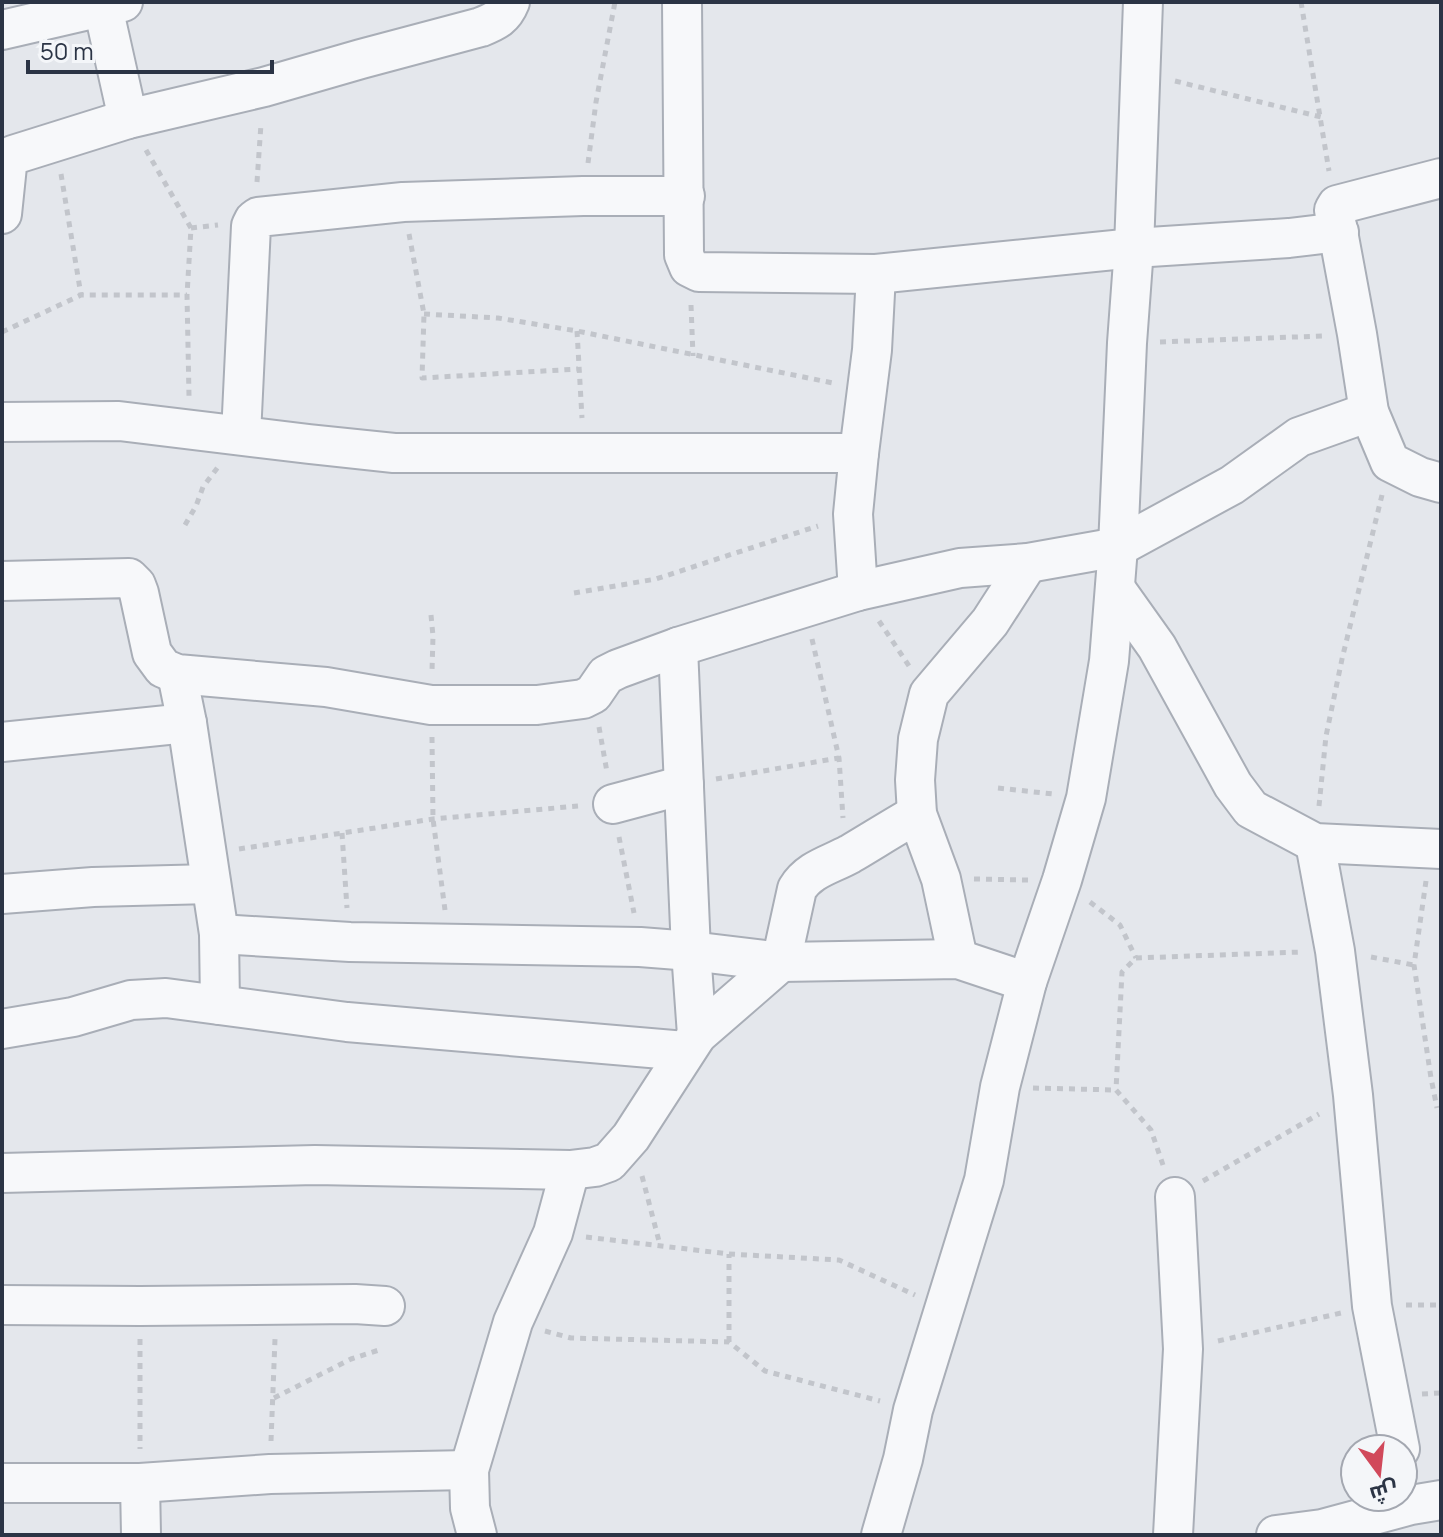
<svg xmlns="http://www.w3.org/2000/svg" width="1443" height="1537" font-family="Manrope,Cairo,sans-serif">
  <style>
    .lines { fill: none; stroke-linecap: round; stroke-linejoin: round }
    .minor-casing { stroke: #a9aeb7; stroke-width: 42 }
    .path { stroke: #c2c5cb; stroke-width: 5; stroke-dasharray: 6 6; stroke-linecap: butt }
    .minor { stroke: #f7f8fa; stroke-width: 38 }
  </style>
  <rect width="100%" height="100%" fill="#e4e7ec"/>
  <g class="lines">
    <g class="minor-casing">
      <g id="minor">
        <path d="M682,2L684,255L689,267L699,272L876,274L1134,248L1289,238L1339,232"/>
        <path d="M103,7L128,119"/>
        <path d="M2,30L123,2"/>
        <path d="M1441,178L1337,205L1334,210L1357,334L1369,412L1390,462L1420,477L1441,483"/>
        <path d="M2,214L7,166L13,155L128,119L264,87L361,59L481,27C496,21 504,17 510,2"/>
        <path d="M2,422L119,421L309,444L394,453H859"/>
        <path d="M241,435L251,226L254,220L258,217L403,202L583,196H685"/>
        <path d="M2,581L129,578L136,585L139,593L152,653L163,668L177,674L326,687L431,705H537L583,699L593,694L606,675L618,669L678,647L858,591L960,568L1028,563L1118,547L1232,485L1299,437L1369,412"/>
        <path d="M1115,588L1157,647L1233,785L1251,809L1315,843L1441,849"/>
        <path d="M858,591L853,514L859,453L872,350L876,274"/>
        <path d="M678,647L691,951L697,1035"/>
        <path d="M177,674L187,723L219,934L220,1005"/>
        <path d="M2,742L187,723"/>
        <path d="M613,804L684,785"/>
        <path d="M1315,843L1335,951L1353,1095L1372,1306L1400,1449"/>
        <path d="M2,894L93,887L211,884"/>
        <path d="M219,934L350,942L640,947L691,951L781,962L958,959L1027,982"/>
        <path d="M958,959L941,879L917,814L915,780L918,739L929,694L990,622L1028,563"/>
        <path d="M2,1029L73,1017L131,1000L166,998L347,1022L685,1051"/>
        <path d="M2,1173L315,1165L570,1170L595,1167L609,1162L631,1137L697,1035L781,962L797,889C809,869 830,865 850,854C872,841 894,827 917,814"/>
        <path d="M2,1305L140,1306L355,1304L385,1306"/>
        <path d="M2,1483H140L270,1474L469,1470"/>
        <path d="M140,1483L141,1535"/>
        <path d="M477,1535L470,1508L469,1470L513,1322L553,1233L570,1170"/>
        <path d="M881,1535L903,1459L913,1410L984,1180L1000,1087L1027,982L1062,880L1086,798L1109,661L1118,547L1127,343L1134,248L1143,2"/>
        <path d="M1173,1535L1183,1349L1175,1197"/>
        <path d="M1276,1535L1322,1529L1411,1505L1441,1500"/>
      </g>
    </g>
    <g class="path">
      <path d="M1301,2L1329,171"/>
      <path d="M1175,81L1321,117"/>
      <path d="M146,150L191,228L187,295L189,396"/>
      <path d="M588,163L596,102L615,2"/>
      <path d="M61,174L81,295"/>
      <path d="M257,182L261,124"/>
      <path d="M191,228L218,225"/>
      <path d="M409,234L424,314L422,378L578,369"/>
      <path d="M691,305L693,356"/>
      <path d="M424,314L498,318L577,331L833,383"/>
      <path d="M577,331L582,418"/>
      <path d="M2,332L81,295H187"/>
      <path d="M1160,342L1322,336"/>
      <path d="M185,525L196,506L203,487L218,467"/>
      <path d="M574,593L656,579L818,526"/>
      <path d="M431,615L433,636L432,671"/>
      <path d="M879,621L909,666"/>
      <path d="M812,639L839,758L843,818"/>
      <path d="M599,727L607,772"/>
      <path d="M432,737L433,819L445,910"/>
      <path d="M716,779L839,758"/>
      <path d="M998,788L1053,794"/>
      <path d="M1319,806L1326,736L1342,659L1382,495"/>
      <path d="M342,833L347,908"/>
      <path d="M619,837L634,913"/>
      <path d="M239,849L433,819L578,806"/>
      <path d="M974,879L1028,880"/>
      <path d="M1426,881L1414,965L1431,1078L1437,1108"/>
      <path d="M1090,902L1120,925L1136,958"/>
      <path d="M1371,957L1414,965"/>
      <path d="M1033,1088L1116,1090"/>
      <path d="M1163,1165L1151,1130L1116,1090L1122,972L1136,958L1302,952"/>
      <path d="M642,1176L660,1245"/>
      <path d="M1203,1181L1319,1114"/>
      <path d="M586,1237L729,1254L839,1260L915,1295"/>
      <path d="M1406,1305H1441"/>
      <path d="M545,1331L571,1338L729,1342L765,1371L880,1401"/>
      <path d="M140,1339V1449"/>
      <path d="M1218,1341L1341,1313"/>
      <path d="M729,1342V1254"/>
      <path d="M1422,1394L1441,1393"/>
      <path d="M274,1398L351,1359L382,1349"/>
      <path d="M271,1441L275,1339"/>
    </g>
    <use href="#minor" class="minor"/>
  </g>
  <rect width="1443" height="1537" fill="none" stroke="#2b3445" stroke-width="8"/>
  <g transform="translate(1379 1473) rotate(165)"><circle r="38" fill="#f4f6f9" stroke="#a4a8b1" stroke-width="2"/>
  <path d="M0-6L14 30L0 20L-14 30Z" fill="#d1495b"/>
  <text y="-12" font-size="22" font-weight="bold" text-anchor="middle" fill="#2b3445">ش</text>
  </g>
  <path d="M28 60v12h244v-12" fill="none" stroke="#2b3445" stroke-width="4"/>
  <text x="40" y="60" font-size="24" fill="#2b3445" stroke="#f4f6f9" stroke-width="6" paint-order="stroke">50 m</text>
</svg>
